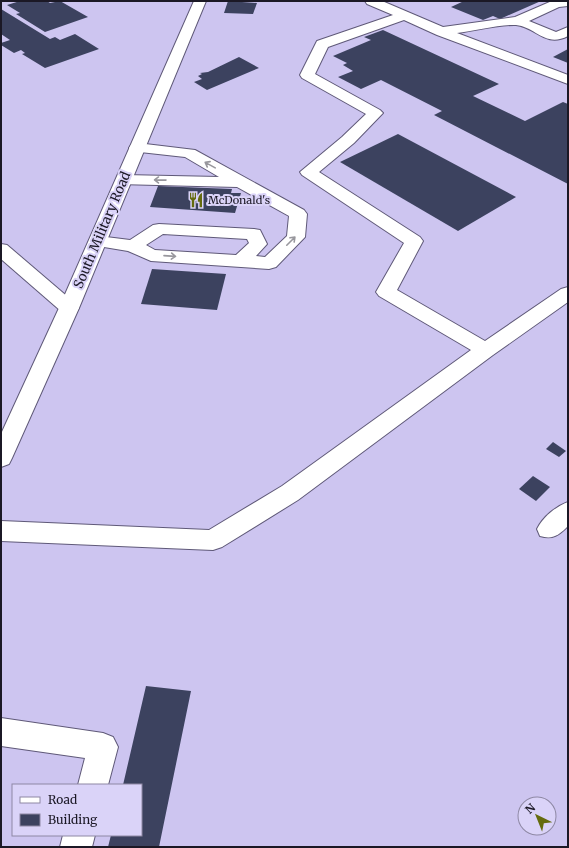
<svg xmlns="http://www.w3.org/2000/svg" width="569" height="848" font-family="Merriweather,serif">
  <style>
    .built { fill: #cdc5f0; fill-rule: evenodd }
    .building { fill: #3c425f }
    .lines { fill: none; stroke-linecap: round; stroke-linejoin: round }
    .minor-casing { stroke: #5f5978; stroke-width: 2 }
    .major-casing { stroke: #5f5978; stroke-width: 2 }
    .minor { fill: #fff; fill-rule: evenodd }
    .major { fill: #fff; fill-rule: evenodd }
    .oneway { stroke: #98979d }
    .labels { text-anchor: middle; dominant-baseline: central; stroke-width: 4; stroke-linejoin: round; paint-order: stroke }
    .far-poi-label { font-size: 11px; fill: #1b1825; stroke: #dad3f8; text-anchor: start }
    .street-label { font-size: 13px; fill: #1b1825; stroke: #dad3f8 }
  </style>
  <rect width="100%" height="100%" fill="#dad3f8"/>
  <path class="built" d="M1,1H568V847H1ZM13,785H141V835H13ZM525,804H549V828H525Z"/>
  <g class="building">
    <path d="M20,1H47L50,3L60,1L88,17L45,32L16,14L20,13L7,5Z"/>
    <path d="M228,1L257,3L253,14L224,13Z"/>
    <path d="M464,1H541L500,19L493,16L483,20L451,7Z"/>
    <path d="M1,9L50,39L55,37L60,40L75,34L99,49L45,68L22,54L25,53L21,50L14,53L1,45V43L10,40L1,34Z"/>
    <path d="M383,30L499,84L473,96L525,121L563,102L568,104V184L434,115L442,111L381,80L361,89L338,77L353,71L343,65L347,63L333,56L371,40L364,37Z"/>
    <path d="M568,49V63L553,57Z"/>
    <path d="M239,57L259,68L207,90L194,82L202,79L198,76L202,74L200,73L208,72Z"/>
    <path d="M398,134L516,197L458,231L340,162Z"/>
    <path d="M158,186L232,189L231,193H241L235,213L150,207Z"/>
    <path d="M152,269L226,274L217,310L141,304Z"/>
    <path d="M553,442L566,451L559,457L546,449Z"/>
    <path d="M533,476L550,487L536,501L519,489Z"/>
    <path d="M146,686L191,691L159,847H108L111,835H141V785H123Z"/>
  </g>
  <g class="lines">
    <g class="minor-casing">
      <g id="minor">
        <path d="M365,1H382L443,27L515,17L552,1H568V6L559,7L529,21L556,32L568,27V36C545,48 536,27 516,25C503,24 472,31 457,33L568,75V84L437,35L404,20L328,47L315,74L380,110L383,113L354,143L319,172L420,237L423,241L397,290L485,341L561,289L568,287V302L493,355L298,500L222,547L213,550L1,541V521L209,530L282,486L471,350L379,296L376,292L404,243L302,175L300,172L342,137L366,114L302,78L300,75L317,41L393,15L367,4Z"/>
        <path d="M137,143L195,150L304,210L307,214L305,237L276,267L269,269L151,261L128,251L92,245L89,241L92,237L98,236L130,240L153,225L159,224L254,229L260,230L267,244L256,256L265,257L287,236L289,216L237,187L118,184L116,180L118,176L124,175L219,177L185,157L131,151L129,148L131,145ZM163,234L247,239L249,243L236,255L155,250L146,245Z"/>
        <path d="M1,244L7,245L76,304L79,308L76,312L69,314L62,312L1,259Z"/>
        <path d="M568,502V526C559,535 553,540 540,536L537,529C543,517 555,507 568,502Z"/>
        <path d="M1,718L103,733L113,737L118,747L108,785H78L85,758L1,746Z"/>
        <path d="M63,835H95L92,847H60Z"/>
      </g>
    </g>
    <g class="major-casing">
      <path id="major" d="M194,1H206L79,308L12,458L9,464L1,467V434L59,308Z"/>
    </g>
    <use href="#minor" class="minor"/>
    <use href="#major" class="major"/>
  </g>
  <defs><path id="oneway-shaft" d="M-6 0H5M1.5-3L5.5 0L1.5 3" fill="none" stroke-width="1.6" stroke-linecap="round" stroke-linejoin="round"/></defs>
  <g class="oneway">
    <use href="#oneway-shaft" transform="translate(210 165) rotate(-151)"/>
    <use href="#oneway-shaft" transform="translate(160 180) rotate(-179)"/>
    <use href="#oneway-shaft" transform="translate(291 241) rotate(-45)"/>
    <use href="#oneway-shaft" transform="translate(170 256) rotate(4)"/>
  </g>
  <defs>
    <g id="restaurant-bare" transform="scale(1.2)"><path d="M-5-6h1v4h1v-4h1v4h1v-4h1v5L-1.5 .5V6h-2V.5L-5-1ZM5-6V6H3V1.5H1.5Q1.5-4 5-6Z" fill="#656b0e" stroke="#dad3f8" stroke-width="2.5" paint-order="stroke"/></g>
  </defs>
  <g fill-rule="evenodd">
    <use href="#restaurant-bare" x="196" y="200"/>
  </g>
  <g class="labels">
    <g class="far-poi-label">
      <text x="208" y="200">McDonald's</text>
    </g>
    <g class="street-label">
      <text transform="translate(102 230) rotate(-67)">South Military Road</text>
    </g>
  </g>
  <rect width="569" height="848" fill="none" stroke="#1b1825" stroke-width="4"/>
  <rect x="12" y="784" width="130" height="52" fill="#dad3f8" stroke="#8e88a4"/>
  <rect x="20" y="797" width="20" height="6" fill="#ffffff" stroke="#8e88a4"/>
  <text x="48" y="804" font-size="12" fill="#1b1825">Road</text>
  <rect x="20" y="814" width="20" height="12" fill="#3c425f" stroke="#8e88a4"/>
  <text x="48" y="824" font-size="12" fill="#1b1825">Building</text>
  <g transform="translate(537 816) rotate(317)"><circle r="19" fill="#dad3f8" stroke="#8e88a4"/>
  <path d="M0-3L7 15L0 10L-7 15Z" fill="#656b0e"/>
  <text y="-6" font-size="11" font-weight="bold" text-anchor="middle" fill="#1b1825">N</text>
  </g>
</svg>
